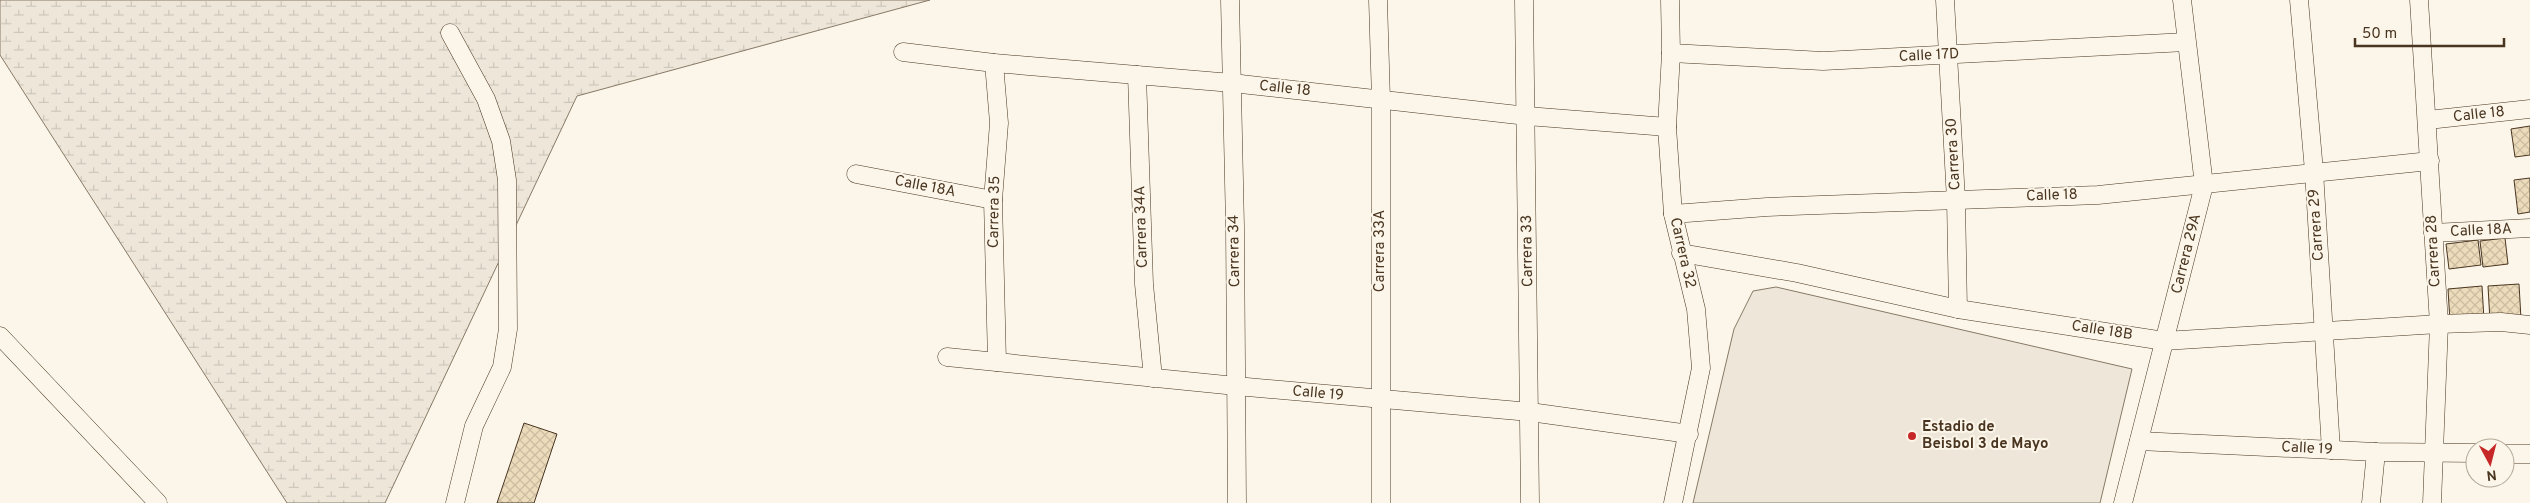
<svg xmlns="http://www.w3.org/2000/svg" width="2530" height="503" font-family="Overpass,sans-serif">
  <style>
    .wetland { fill: url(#wetland-marsh); stroke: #887966 }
    .pitch { fill: #ede6d9; stroke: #887966 }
    .building { fill: url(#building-cross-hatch); stroke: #4a3520 }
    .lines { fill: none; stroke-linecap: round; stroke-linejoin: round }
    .minor-casing { stroke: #4a3520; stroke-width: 19 }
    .minor { stroke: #fbf6e9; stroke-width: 18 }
    .poi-dot { fill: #c62828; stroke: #fbf6e9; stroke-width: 2 }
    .labels { text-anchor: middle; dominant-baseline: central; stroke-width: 4; stroke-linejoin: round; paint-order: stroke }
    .street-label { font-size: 15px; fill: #4a3520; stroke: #fbf6e9 }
    .poi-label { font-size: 15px; font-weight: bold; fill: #4a3520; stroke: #fbf6e9; text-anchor: start }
  </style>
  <defs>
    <pattern id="wetland-marsh" width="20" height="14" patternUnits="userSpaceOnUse" patternTransform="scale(1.25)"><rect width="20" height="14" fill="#ede6d9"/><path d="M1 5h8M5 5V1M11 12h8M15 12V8" fill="none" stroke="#cdc6ba"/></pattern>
    <pattern id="building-cross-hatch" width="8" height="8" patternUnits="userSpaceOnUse" patternTransform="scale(1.25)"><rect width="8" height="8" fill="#ecdcbc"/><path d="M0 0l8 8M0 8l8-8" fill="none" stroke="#ccbda1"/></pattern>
  </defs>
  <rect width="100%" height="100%" fill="#fbf6e9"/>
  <path class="wetland" d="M0,0H930L577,96L385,503H287L0,55Z"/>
  <path class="pitch" d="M1776,287L2132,369L2100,503H1693L1734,329L1753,291Z"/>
  <g class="building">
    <path d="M2530,126V155L2515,157L2511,129Z"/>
    <path d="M2530,178V212L2518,214L2514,180Z"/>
    <path d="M2505,238L2508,264L2483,267L2480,241Z"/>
    <path d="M2478,240L2481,265L2449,269L2446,244Z"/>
    <path d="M2519,284L2521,319L2490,321L2488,286Z"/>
    <path d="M2482,286L2484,320L2450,322L2448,289Z"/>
    <path d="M524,423L557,434L534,503H497Z"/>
  </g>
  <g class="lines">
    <g class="minor-casing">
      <g id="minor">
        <path d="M1230,0L1235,226L1237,503"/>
        <path d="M1378,0L1381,100V503"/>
        <path d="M1524,0L1530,503"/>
        <path d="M1670,0L1671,53L1667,127L1673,214L1696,309L1701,368L1673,503"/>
        <path d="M1945,0L1956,200L1958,309"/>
        <path d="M2299,0L2314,171L2331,450"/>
        <path d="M2419,0L2439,324L2432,503"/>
        <path d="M450,33L486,99L501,141L507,180L508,329L502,367L474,426L455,503"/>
        <path d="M903,52L994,63L1232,83L1527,116L1667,127"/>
        <path d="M1671,53L1823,61L2186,42"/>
        <path d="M994,63L999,123L993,200L997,362"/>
        <path d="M1137,75L1144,284L1153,378"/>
        <path d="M2428,120L2530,109"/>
        <path d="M856,174L993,200"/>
        <path d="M1673,214L1767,207L2098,195L2430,161"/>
        <path d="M2433,233L2530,228"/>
        <path d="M1681,253L1797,273L1958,309L2164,341L2439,324L2501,322L2530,325"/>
        <path d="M0,336L158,503"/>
        <path d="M947,357L1236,386L1530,412L1689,434"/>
        <path d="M2139,441L2376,452L2475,453"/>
        <path d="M2505,454H2530"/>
        <path d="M2123,503L2204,185L2182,0"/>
        <path d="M2371,503L2376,452"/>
      </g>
    </g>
    <use href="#minor" class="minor"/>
  </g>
  <circle class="poi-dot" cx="1912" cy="436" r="5"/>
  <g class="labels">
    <g class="street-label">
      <text transform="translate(1929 56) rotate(-3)">Calle 17D</text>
      <text transform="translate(1285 89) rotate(6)">Calle 18</text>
      <text transform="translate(2479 115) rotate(-6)">Calle 18</text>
      <text transform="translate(1954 154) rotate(-93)">Carrera 30</text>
      <text transform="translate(925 187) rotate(11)">Calle 18A</text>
      <text transform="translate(2052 196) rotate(-2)">Calle 18</text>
      <text transform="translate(995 212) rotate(-89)">Carrera 35</text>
      <text transform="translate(2317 225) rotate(-94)">Carrera 29</text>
      <text transform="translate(1142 227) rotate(-92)">Carrera 34A</text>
      <text transform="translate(2481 231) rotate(-3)">Calle 18A</text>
      <text transform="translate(1235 251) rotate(-91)">Carrera 34</text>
      <text transform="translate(1380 251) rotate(-90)">Carrera 33A</text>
      <text transform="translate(1528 251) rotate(-91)">Carrera 33</text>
      <text transform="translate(2434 251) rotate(-93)">Carrera 28</text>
      <text transform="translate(1682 253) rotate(77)">Carrera 32</text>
      <text transform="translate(2187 254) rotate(-76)">Carrera 29A</text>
      <text transform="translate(2102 331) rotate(9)">Calle 18B</text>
      <text transform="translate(1318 394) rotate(5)">Calle 19</text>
      <text transform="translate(2307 449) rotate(3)">Calle 19</text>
    </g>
    <g class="poi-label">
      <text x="1922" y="427">Estadio de<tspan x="1922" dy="17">Beisbol 3 de Mayo</tspan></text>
    </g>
  </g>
  <g transform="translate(2490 463) rotate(173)"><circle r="24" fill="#fbf6e9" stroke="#b4a999"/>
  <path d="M0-4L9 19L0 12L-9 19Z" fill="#c62828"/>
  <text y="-8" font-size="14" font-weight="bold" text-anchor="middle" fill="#4a3520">N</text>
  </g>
  <path d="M2355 38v8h149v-8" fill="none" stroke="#4a3520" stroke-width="2.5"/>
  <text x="2362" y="38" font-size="15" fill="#4a3520" stroke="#fbf6e9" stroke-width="4" paint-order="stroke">50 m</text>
</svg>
